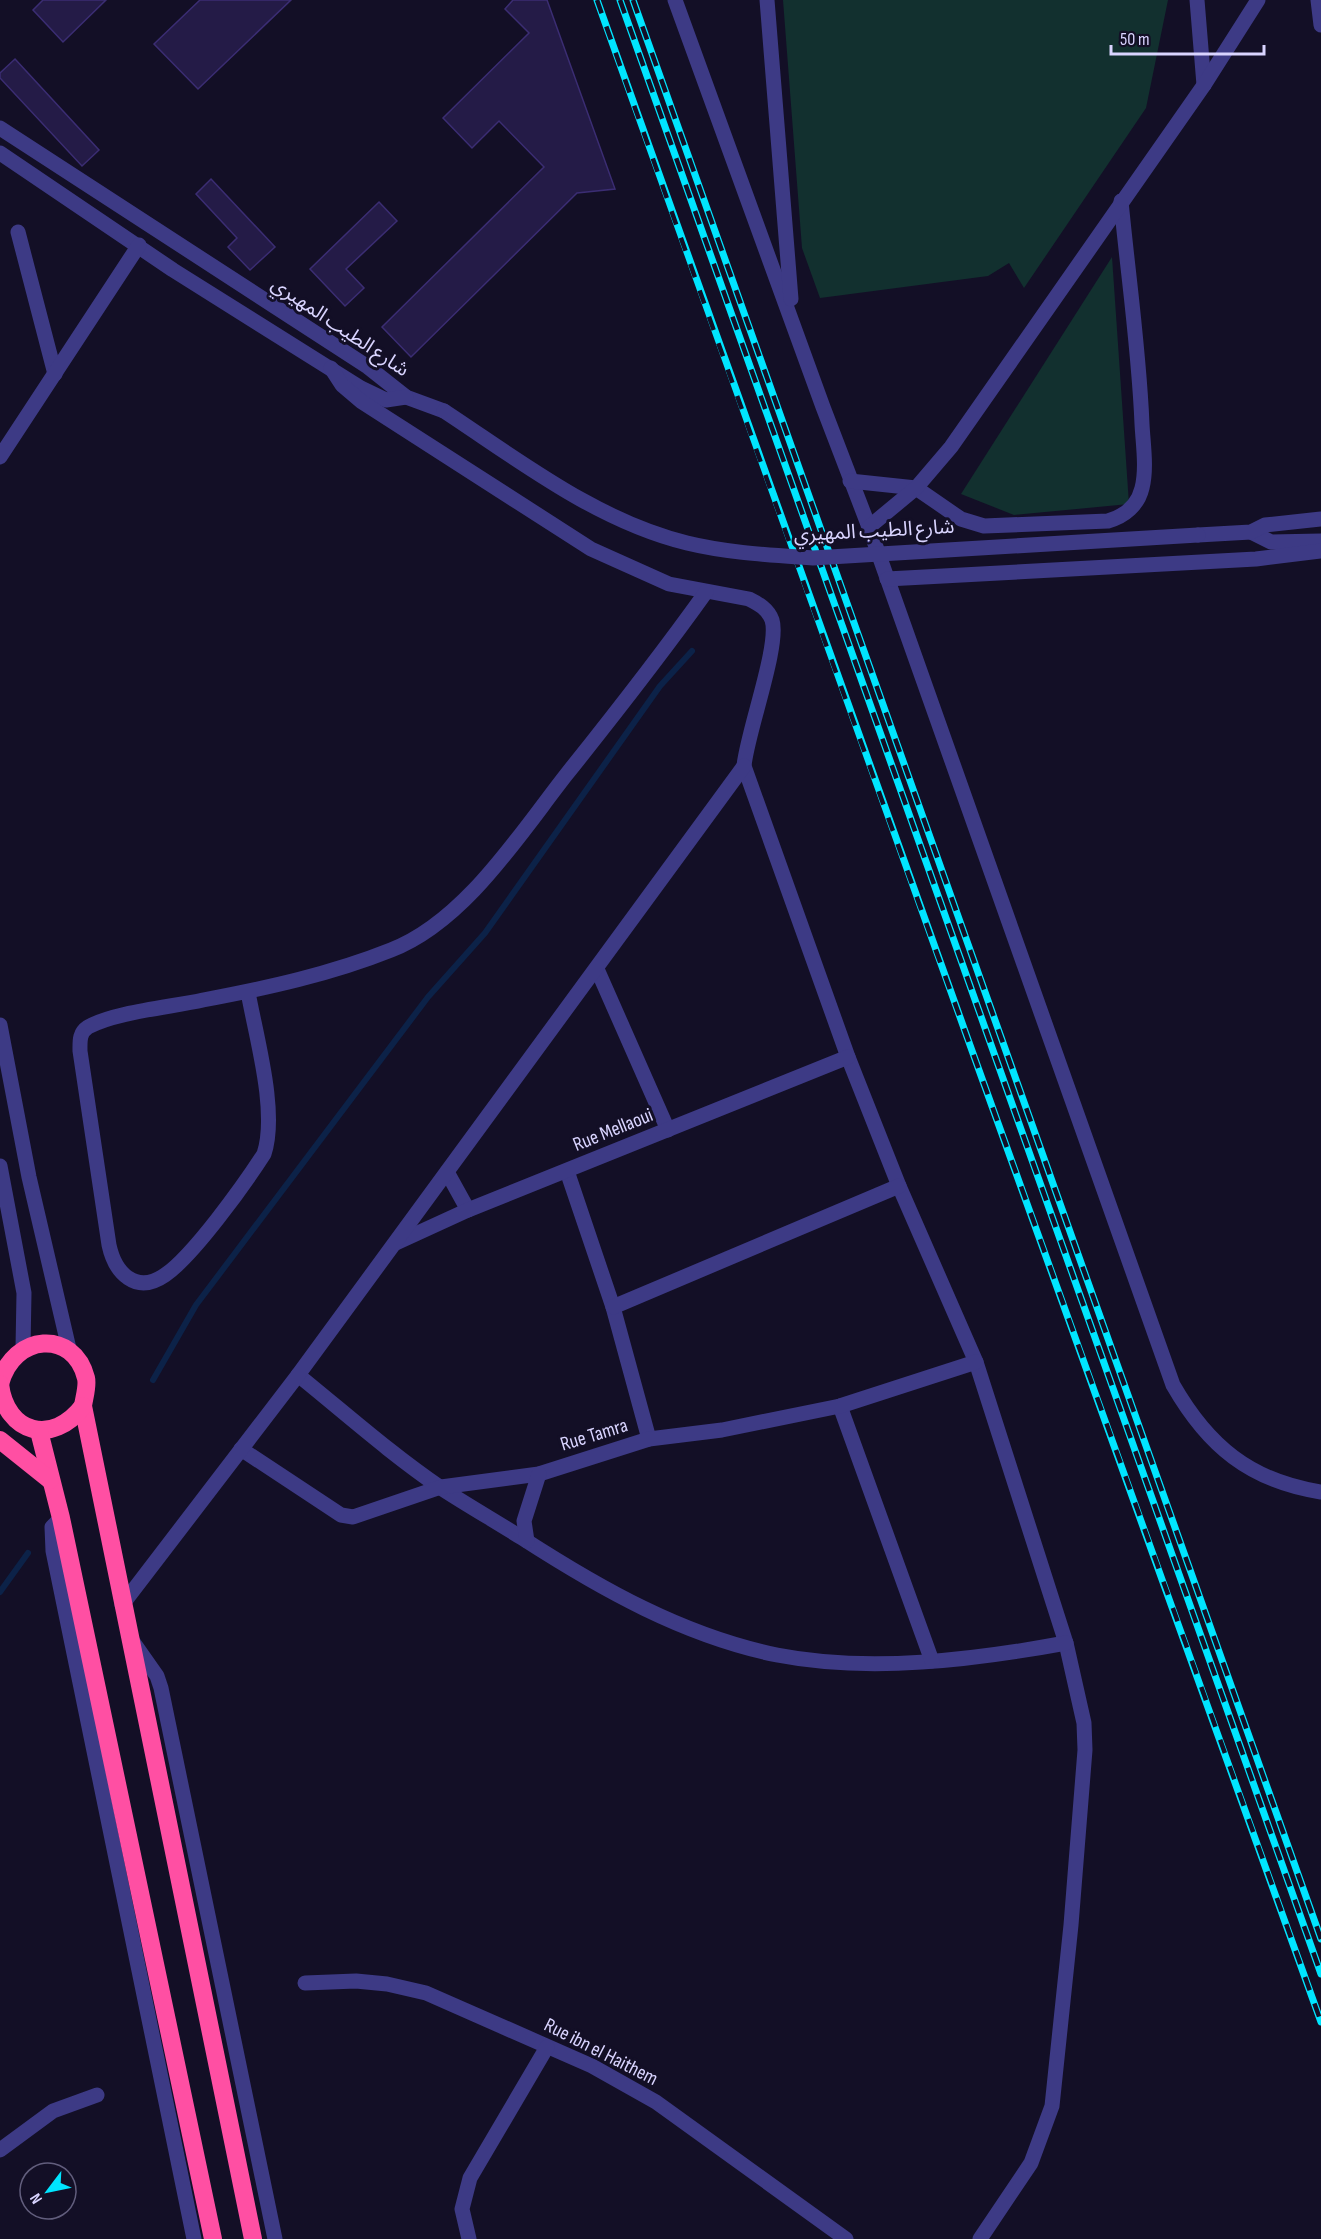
<svg xmlns="http://www.w3.org/2000/svg" width="1321" height="2239" font-family="'Sofia Sans Condensed','Noto Sans Arabic',sans-serif">
  <style>
    .green { fill: #12302f }
    .lines { fill: none; stroke-linecap: round; stroke-linejoin: round }
    .stream { stroke: #0c2248; stroke-width: 6 }
    .building { fill: #241b47; stroke: #3b2d73; stroke-width: 1.5 }
    .minor { stroke: #3d3a85; stroke-width: 15 }
    .highway { stroke: #ff4fa3; stroke-width: 18 }
    .rail-casing { stroke: #00e5ff; stroke-width: 7 }
    .rail { stroke: #130f26; stroke-width: 4.5; stroke-dasharray: 14; stroke-linecap: butt }
    .minor-bridge { stroke: #3d3a85; stroke-width: 15 }
    .labels { text-anchor: middle; dominant-baseline: central; stroke-width: 6; stroke-linejoin: round; paint-order: stroke }
    .street-label { font-size: 20px; fill: #d9d4ff; stroke: #130f26 }
  </style>
  <rect width="100%" height="100%" fill="#130f26"/>
  <g class="green">
    <path d="M783,0H1168L1146,108L1024,288L1009,263L988,276L820,298L802,248Z"/>
    <path d="M1112,257L1129,504L1014,515L961,494Z"/>
  </g>
  <g class="lines">
    <g class="stream">
      <path d="M153,1380L196,1305L428,997L485,933L660,686L692,651"/>
      <path d="M0,1592L28,1553"/>
    </g>
  </g>
  <g class="building">
    <path d="M43,0H106L63,42L33,10Z"/>
    <path d="M200,0H291L198,89L154,44Z"/>
    <path d="M513,0H547L615,189L577,193L411,357L382,327L544,167L499,121L472,148L443,118L529,33L505,9Z"/>
    <path d="M15,59L99,150L82,166L0,78V73Z"/>
    <path d="M211,179L275,247L250,270L228,247L237,238L196,194Z"/>
    <path d="M379,202L397,221L346,269L364,288L345,306L310,269Z"/>
  </g>
  <g class="lines">
    <g class="minor">
      <path d="M675,0L823,407L869,527L1173,1385C1208,1446 1250,1481 1321,1492"/>
      <path d="M767,0L791,299"/>
      <path d="M1197,0L1204,85"/>
      <path d="M1318,0L1321,25"/>
      <path d="M0,128L368,367L406,397L444,411"/>
      <path d="M0,153L173,270L361,388L386,400L406,397"/>
      <path d="M18,232L55,374"/>
      <path d="M331,368L342,385L362,402L591,549L669,584L749,599C759,604 768,609 772,620C780,645 747,733 744,766L848,1057L899,1186L976,1362L1066,1643L1084,1723L1085,1750L1071,1925L1052,2106L1031,2163L980,2239"/>
      <path d="M0,457L139,245"/>
      <path d="M850,481L916,488L961,519L984,526L1108,521C1125,516 1138,505 1142,488C1147,468 1143,444 1142,424C1139,349 1128,275 1121,201"/>
      <path d="M869,527L916,488L951,447L1204,85L1258,0"/>
      <path d="M1251,532L1271,542L1321,541"/>
      <path d="M1198,535L1251,532L1265,525L1321,519"/>
      <path d="M887,579L1256,559L1321,551"/>
      <path d="M597,969L668,1130"/>
      <path d="M248,992C256,1037 278,1112 264,1154C244,1185 193,1256 165,1275C136,1295 115,1273 109,1245L80,1051C80,1041 79,1033 88,1027C115,1012 172,1007 203,1000C267,988 331,974 391,950C464,922 519,835 566,775C614,715 661,655 706,592"/>
      <path d="M0,1025L29,1177L70,1353"/>
      <path d="M0,1166L24,1293L23,1348"/>
      <path d="M567,1171L613,1307L649,1439"/>
      <path d="M447,1172L468,1210"/>
      <path d="M396,1243L468,1210L848,1057"/>
      <path d="M613,1307L899,1186"/>
      <path d="M298,1375C345,1413 391,1454 441,1488C467,1505 495,1521 522,1538C601,1589 684,1636 777,1655C869,1673 974,1660 1066,1643"/>
      <path d="M840,1406L932,1661"/>
      <path d="M241,1449L341,1515L353,1517L441,1487L539,1474L649,1439L722,1430L840,1406L976,1362"/>
      <path d="M61,1518L52,1527L53,1551L194,2239"/>
      <path d="M527,1541L524,1521L539,1474"/>
      <path d="M122,1605L298,1375L744,766"/>
      <path d="M131,1639L157,1676L161,1688L275,2239"/>
      <path d="M305,1983L356,1981L387,1984L426,1993L592,2066L656,2102L846,2239"/>
      <path d="M0,2150L53,2111L97,2095"/>
      <path d="M469,2239L462,2209L470,2178L547,2047"/>
    </g>
    <g class="highway">
      <path d="M0,1384C13,1333 74,1329 86,1378C88,1386 84,1398 83,1406L253,2239"/>
      <path d="M0,1384C6,1434 53,1446 83,1406"/>
      <path d="M39,1431L61,1518L213,2239"/>
      <path d="M0,1440L50,1480"/>
    </g>
    <g class="rail-casing">
      <g id="rail">
        <path d="M597,0C834,675 1081,1348 1321,2022"/>
        <path d="M620,0L1321,1974"/>
        <path d="M633,0L1321,1939"/>
      </g>
    </g>
    <use href="#rail" class="rail"/>
    <path class="minor-bridge" d="M444,411C520,461 597,521 687,543C728,553 771,555 813,558L1198,535"/>
  </g>
  <g class="labels">
    <g class="street-label">
      <text transform="translate(340 327) rotate(34)">شارع الطيب المهيري</text>
      <text transform="translate(874 531) rotate(-3)">شارع الطيب المهيري</text>
      <text transform="translate(613 1130) rotate(-22)">Rue Mellaoui</text>
      <text transform="translate(594 1435) rotate(-17)">Rue Tamra</text>
      <text transform="translate(601 2052) rotate(27)">Rue ibn el Haithem</text>
    </g>
  </g>
  <g transform="translate(48 2191) rotate(238)"><circle r="28" fill="#130f26" stroke="#625e7d" stroke-width="1.5"/>
  <path d="M0-4.5L10 22L0 15L-10 22Z" fill="#00e5ff"/>
  <text y="-9" font-size="16" font-weight="bold" text-anchor="middle" fill="#d9d4ff">N</text>
  </g>
  <path d="M1111 45v9h153v-9" fill="none" stroke="#d9d4ff" stroke-width="3"/>
  <text x="1120" y="45" font-size="18" fill="#d9d4ff" stroke="#130f26" stroke-width="4.5" paint-order="stroke">50 m</text>
</svg>
